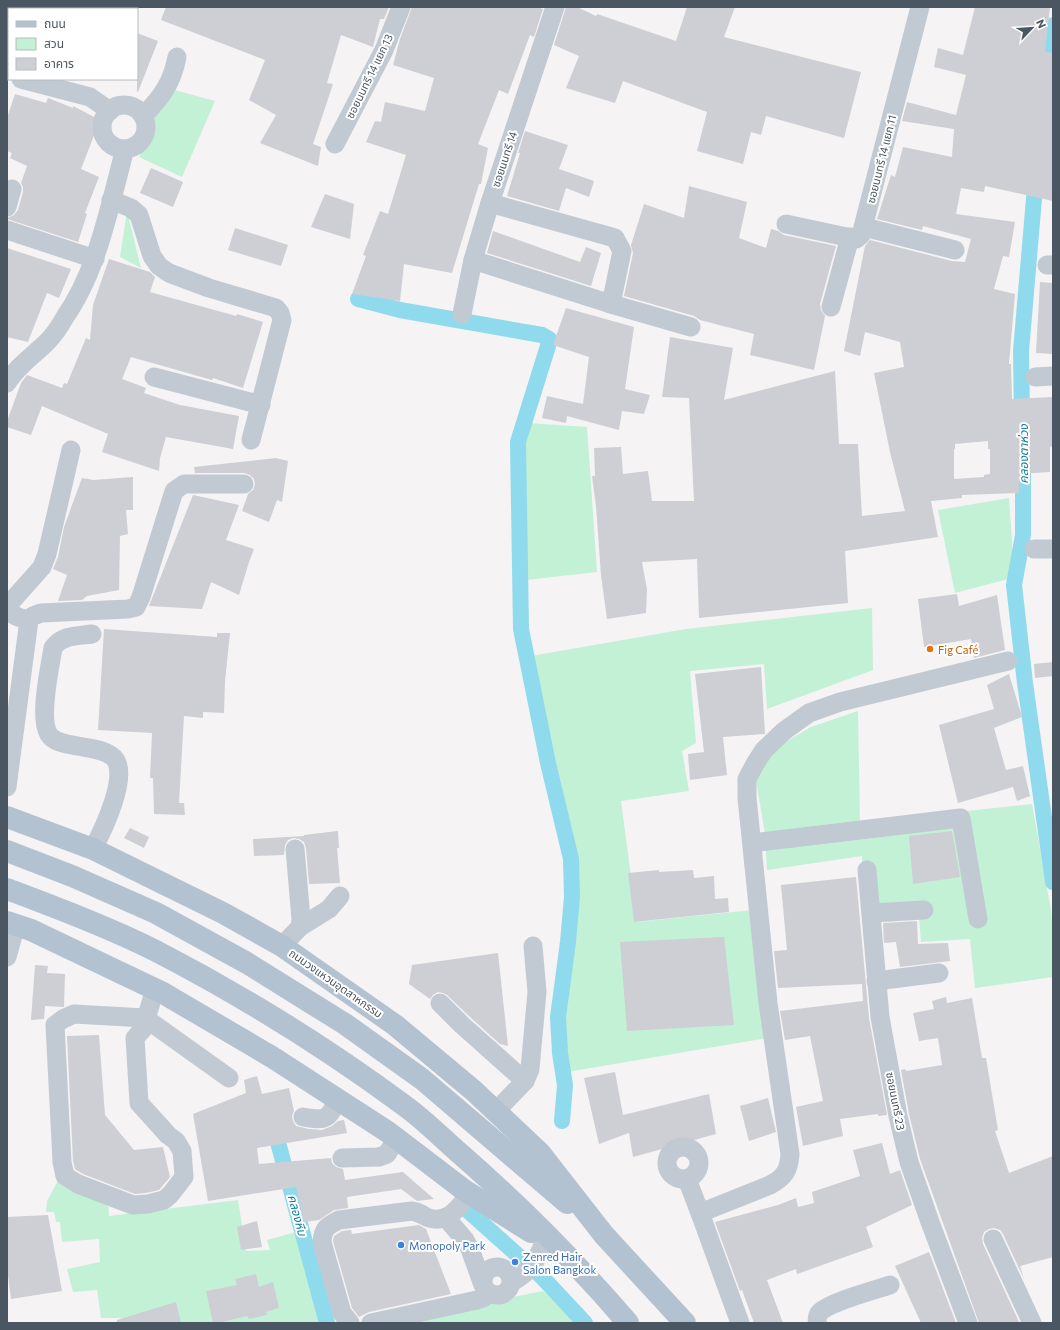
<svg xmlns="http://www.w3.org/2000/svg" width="1060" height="1330" font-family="Commissioner,'Noto Sans Thai',sans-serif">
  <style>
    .green { fill: #c3f1d5 }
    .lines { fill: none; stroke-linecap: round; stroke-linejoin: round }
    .canal { stroke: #90daee; stroke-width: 16 }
    .building { fill: #cdcfd5; fill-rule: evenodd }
    .minor { stroke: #c1cad2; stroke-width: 19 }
    .major { stroke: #b3c2d1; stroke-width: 22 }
    .food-dot { fill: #e8710a; stroke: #fff; stroke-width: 1.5 }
    .shop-dot { fill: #3f7fe0; stroke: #fff; stroke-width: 1.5 }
    .labels { text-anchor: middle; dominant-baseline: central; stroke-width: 4; stroke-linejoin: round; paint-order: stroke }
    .street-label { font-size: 11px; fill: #4a5661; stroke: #fff }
    .food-label { font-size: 11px; fill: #c56008; stroke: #fff; text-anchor: start }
    .shop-label { font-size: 11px; fill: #366cbe; stroke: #fff; text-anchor: start }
    .water-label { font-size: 12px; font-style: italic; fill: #0c7c9b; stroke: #fff }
  </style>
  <rect width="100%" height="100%" fill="#f5f3f3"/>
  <g class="green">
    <path d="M163,87L215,101L182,177L139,157L152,127Z"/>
    <path d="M127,211L141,268L120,257Z"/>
    <path d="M528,423L587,427L597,572L526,580L524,435Z"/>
    <path d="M1009,498L1012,541V578L955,593L938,510Z"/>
    <path d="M872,608L873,670L767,709L764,664L690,671L696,743L682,751L689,791L621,801L637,922L752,910L767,1038L567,1072L562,1025L574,921L575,867L565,801L531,656L686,629Z"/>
    <path d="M858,711L860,825L911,817L1032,804L1051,910L1053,933V977L975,988L970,939L921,942L918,903L862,912V856L767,870L765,834L756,780L767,759L787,741L811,727Z"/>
    <path d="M59,1179L108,1200L109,1216L238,1200L246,1251L270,1250L267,1240L296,1232L322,1323H124L123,1318H101L97,1290L73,1292L67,1269L100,1262L99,1239L62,1242L60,1222H56L54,1212H46L47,1201Z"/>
    <path d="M543,1291L569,1313L575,1323H401L400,1320Z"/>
  </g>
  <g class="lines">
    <g class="canal">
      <path d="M1047,75L1053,25"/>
      <path d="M358,299L400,310L542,335L549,339L548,346L518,442L521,629L548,763L571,859L572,897L568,942L558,1017L560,1053L565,1085L562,1121"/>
      <path d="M1022,419L1021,351L1036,175"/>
      <path d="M1023,453V535L1014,585L1025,683L1053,882"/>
      <path d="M273,1124L327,1323"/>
      <path d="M465,1208L542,1277L585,1323"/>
    </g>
  </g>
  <g class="building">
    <path d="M166,7H389L384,19H380L373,47L341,35L327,83L333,84L313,144L321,147L318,166L260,143L276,115L249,100L265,60L161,20Z"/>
    <path d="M412,7H537L543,9L534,37L530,35L508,94L499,90L478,144L488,148L481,184H479L452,273L404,264L400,301L352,294L366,256L363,255L380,211L388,214L406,155L366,142L375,121L381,122L385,102L425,111L434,78L393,65L400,39Z"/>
    <path d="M566,7H577L596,16L597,14L676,41L687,7H735L724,37L861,72L844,138L766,116L761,135L751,132L743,164L697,151L707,112L623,81L615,103L566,88L579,56L554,45Z"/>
    <path d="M975,7H1050L1045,52L1053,53V201L985,186L984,192L961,188L956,214L1015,222L1009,257L1003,256L994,289L1015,294L1009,364H1011L1012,399L1053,397V446L1050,447V472L1019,474V493L962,495V498L931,501L938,537L845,551L848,603L699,618L697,559L642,562L647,589L646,613L607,619L601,575L596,506L592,476H595L594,448L621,447L623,474L648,471L652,501H694L689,398L662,397L670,337L733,348L724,400L835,371L839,444H858L862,516L905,511L890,452L874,373L904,367L900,342L865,332L860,356L844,351L865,246L870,240L952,261L965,262L971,239L923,226L922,230L877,219L891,175L895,177L903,147L952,157L954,129L902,121L907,102L956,115L966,75L934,67L938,48L963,55ZM988,441V449H990V474L984,475V477L954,479V449H955V444Z"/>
    <path d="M137,33L158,41L138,92H137Z"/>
    <path d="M15,94L46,103L48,98L73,108V106L100,120L81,169L99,177L85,213L87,214L78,242L7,219V218L14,215L18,210L23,192V187L21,183L27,166L10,158L12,153L7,151V118Z"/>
    <path d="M525,131L568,145L559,169L594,181L589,197L566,188L559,211L507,196L520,153H518Z"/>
    <path d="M151,168L183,182L173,207L140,193Z"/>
    <path d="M689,186L747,202L739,238L766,248L771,229L778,231L784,235L836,246L820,304L821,310L825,316L814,370L750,355L754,334L700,320L694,316L624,296L633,253L631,245L644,204L684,218Z"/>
    <path d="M325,194L354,204L350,239L311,227Z"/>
    <path d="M235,228L288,245L281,266L228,250Z"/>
    <path d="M493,231L580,262L586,247L601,253L591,286L487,253Z"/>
    <path d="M7,248L71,269L59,298L47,293L28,342L7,337Z"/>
    <path d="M109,259L150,272L155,277L150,292L236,316L237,314L263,322L243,388L213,378L212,380L131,357L122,379L146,388L144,393L180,405L239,416L233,449L166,437L160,458L159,471L102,452L108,434L42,406L31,435L7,427V421L21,383L27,375L62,388L64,383L67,384L86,338L90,340L93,305Z"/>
    <path d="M1040,282L1053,283V354L1036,353Z"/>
    <path d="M566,308L634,327L625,389L650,395L644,414L622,411L619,430L567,416L566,423L542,418L547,396L583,404L589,357L553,345Z"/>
    <path d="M276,458L288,461L282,502L277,500L269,522L242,511L248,494L253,490L255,484L254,479L250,475L244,473H195L194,467Z"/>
    <path d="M133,477V510H126L128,534L120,536L119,590L87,596L82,600L58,601L67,575L53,569L58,557L64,527L82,478L93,480Z"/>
    <path d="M193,495L239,505L226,540L254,549L249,562L239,595L211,582L202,609L149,606Z"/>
    <path d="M957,594L959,606L997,595L1005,650L974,658L971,639L924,647L918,599Z"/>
    <path d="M104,629L217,637V633H230L225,681L224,713L203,712V718L184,716L179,803H184L185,815L154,814L153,778H150L152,733L98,730Z"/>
    <path d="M1053,662V676L1035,678L1034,664Z"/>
    <path d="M761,667L765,734L723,737L727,775L690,780L688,754L704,752L695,674Z"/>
    <path d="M1009,674L1022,717L994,728L1006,770L1023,766L1030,796L1017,801L1013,787L958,803L939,725L994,709L987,685Z"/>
    <path d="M130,828L149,837L144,848L124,838Z"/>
    <path d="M338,831L339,848H337L340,883L309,884L306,848L304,842L299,839L294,838L288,840L285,845L284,855L254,856L253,839L304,836V835Z"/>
    <path d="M952,831L960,877L913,884L909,836Z"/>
    <path d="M659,870V872L693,870L694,878L714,876L715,899L728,898L729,912L634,922L628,873Z"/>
    <path d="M856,877L869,1018L887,1115L878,1116V1114L840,1119L843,1136L803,1146L796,1107L823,1101L810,1036L785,1040L780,1011L863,1001L862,984L778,988L774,951L787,950L781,885Z"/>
    <path d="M917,921L918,944L948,943L950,961L900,967L896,942L884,943L883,923Z"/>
    <path d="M724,937L734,1025L627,1031L620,942Z"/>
    <path d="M498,953L508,1046L500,1044L470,1017L447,995L443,993L438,992L433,995L430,999L409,984L412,965Z"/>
    <path d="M35,965L48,966L47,973L65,974L64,1007L45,1006L44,1019L31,1020Z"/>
    <path d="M946,997L947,1003L972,998L982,1058H986L998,1130L995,1131L1009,1173L1053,1156V1257L1020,1266L1024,1279L1003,1234L1000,1230L994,1228L989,1229L984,1232L982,1238L983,1244L1019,1322L1015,1323H979L920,1159L909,1114L901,1070L905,1069L906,1071L942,1065L938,1038L919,1041L913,1013L934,1009L932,1001Z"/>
    <path d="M99,1035L105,1115L134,1150L163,1147L170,1177L159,1190L146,1193L135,1194L83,1174L75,1169L73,1161L67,1036Z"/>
    <path d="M615,1072L623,1115L709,1094L716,1134L633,1157L629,1133L599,1144L584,1078Z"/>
    <path d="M257,1076L262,1094L289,1088L294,1111L292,1116L293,1121L296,1126L309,1129L322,1130L332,1126L338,1121L344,1120L347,1133L257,1148L259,1164L331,1158L332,1163L336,1167L343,1169L345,1180L403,1172L434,1199L417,1201L401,1189L347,1197L348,1208L334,1210L319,1220L304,1222L296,1187L208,1201L193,1114L246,1093L244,1080Z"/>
    <path d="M768,1098L776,1132L749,1141L740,1106Z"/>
    <path d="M882,1143L890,1174L900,1170L912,1205L866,1227L873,1247L797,1274L796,1269L767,1280L783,1323H754L742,1290L740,1291L715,1222L778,1205L796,1198L798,1207L814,1203L812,1192L860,1176L853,1150Z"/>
    <path d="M48,1215L62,1291L11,1299L7,1268V1217Z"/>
    <path d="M257,1221L262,1247L241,1250L237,1227Z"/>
    <path d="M419,1225L426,1229L451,1294L369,1312L359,1317L352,1308L333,1241L334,1236L342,1231L351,1230L352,1234Z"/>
    <path d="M929,1252L956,1323H921L895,1266Z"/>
    <path d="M256,1274L259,1287L273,1282L279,1308L266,1312L267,1315L249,1319L247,1316L218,1323H213L206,1291L237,1285L235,1279Z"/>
    <path d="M176,1302L181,1323H117V1320Z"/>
  </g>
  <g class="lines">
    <g class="minor">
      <path d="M21,79L90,97L110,111"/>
      <circle cx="124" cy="127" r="22"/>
      <path d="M143,116C162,97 172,83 177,57"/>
      <path d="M335,144L384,50L401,7"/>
      <path d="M111,200L131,208L139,215L152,256L159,266L169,273L209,288L276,308L280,313L282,320L251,440"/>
      <path d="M490,203L615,238L622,251L611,304L691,327"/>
      <path d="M7,207L12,189"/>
      <path d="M786,224L856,239L861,235L920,7"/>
      <path d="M864,227L955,250"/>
      <path d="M7,230L95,259"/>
      <path d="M473,260L611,304"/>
      <path d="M1047,265H1053"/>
      <path d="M831,307L850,237"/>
      <path d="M462,314L473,260L490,203L555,7"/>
      <path d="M154,377L261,405"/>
      <path d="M1035,377L1053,376"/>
      <path d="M7,383C17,366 34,355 47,342C54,335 60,326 65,317C98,270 110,204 125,149"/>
      <path d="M1034,549H1053"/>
      <path d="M29,620C20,618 13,617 8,608L10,603L42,567L47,554L71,450"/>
      <path d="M92,634C77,636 62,635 53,648C50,667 37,724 51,737C58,744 73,745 83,747C93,749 106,750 114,758C130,775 102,832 93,849"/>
      <path d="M7,787L29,620L33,616L41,613L128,609L136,607L141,597L174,491L184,484H244"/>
      <path d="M752,843L961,818L978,919"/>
      <path d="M867,870L880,1017L898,1116L909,1162L930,1222L968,1323"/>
      <path d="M872,913L924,910"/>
      <path d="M300,927L329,909L340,896"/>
      <path d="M282,946L300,927L301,919L295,849"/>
      <path d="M7,957L16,925"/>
      <path d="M876,981L939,973"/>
      <path d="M155,989L143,1029L135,1038L139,1103L168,1135L176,1141L182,1151L184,1177L170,1195L164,1200L148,1204L133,1205L78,1184L65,1176L62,1162L55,1025L63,1019L74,1014L145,1018L229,1078"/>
      <path d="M440,1003L462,1025L525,1081"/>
      <path d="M496,1111L525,1081L530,1069L537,992L533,946"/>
      <path d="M303,1117C326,1121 328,1120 338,1099"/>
      <circle cx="683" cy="1163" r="16"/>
      <path d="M342,1158L379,1157L387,1154L397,1138"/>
      <path d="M687,1179L700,1213"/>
      <path d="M447,1219L465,1240L470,1249L483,1285"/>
      <path d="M993,1239L1032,1323"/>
      <circle cx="497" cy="1281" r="14"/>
      <path d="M512,1282C533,1270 535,1262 545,1241"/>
      <path d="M350,1323L342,1313L322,1242C323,1228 327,1226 339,1220L412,1211C420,1212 423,1216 429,1218C449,1224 458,1207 470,1194"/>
      <path d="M371,1323L477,1300L483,1298L489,1293"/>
      <path d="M740,1323L700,1213L770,1185C785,1177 789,1170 790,1154L768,1003L747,798V779L755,764L764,750L784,731L809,713L840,702L1008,661"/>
      <path d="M817,1323C817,1319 817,1315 820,1312C830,1302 875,1290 890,1285"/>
    </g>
    <g class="major">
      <path d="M7,817L93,849L223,913L282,946L395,1025L474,1091L540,1153L604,1235L685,1323"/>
      <path d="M7,851L72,876L156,913L247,963L345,1024L422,1079L567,1203"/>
      <path d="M7,889C57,908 108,927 156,951C241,995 328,1049 405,1106C423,1119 440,1136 457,1151C518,1204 575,1261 628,1323"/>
      <path d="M7,922L31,930L163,993L272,1057L388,1132L464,1190L531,1232"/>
    </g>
  </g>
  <circle class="food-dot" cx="930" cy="649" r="4"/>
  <g class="shop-dot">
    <circle cx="401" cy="1245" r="4"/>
    <circle cx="515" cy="1262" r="4"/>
  </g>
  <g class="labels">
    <g class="street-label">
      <text transform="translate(369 76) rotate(-64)">ซอยนนทรี 14 แยก 13</text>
      <text transform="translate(504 159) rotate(-72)">ซอยนนทรี 14</text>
      <text transform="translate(881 159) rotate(-76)">ซอยนนทรี 14 แยก 11</text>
      <text transform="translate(336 983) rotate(35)">ถนนวงแหวนอุตสาหกรรม</text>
      <text transform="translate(896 1101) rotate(79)">ซอยนนทรี 23</text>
    </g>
    <g class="food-label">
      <text x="938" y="649">Fig Café</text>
    </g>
    <g class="shop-label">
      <text x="409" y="1245">Monopoly Park</text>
      <text x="523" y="1256">Zenred Hair<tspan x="523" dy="13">Salon Bangkok</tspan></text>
    </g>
    <g class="water-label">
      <text transform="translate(1023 454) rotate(-90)">คลองตาห่วง</text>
      <text transform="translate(298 1215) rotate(75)">คลองหีบ</text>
    </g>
  </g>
  <rect width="1060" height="1330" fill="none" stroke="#4a5661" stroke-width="16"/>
  <rect x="8" y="8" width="130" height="72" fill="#ffffff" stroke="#b7bbc0"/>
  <rect x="16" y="21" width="20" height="6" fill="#b3c2d1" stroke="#b7bbc0"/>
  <text x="44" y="28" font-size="12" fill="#4a5661">ถนน</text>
  <rect x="16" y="38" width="20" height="12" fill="#c3f1d5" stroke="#b7bbc0"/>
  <text x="44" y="48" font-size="12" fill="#4a5661">สวน</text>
  <rect x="16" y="58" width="20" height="12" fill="#cdcfd5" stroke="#b7bbc0"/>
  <text x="44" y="68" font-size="12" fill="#4a5661">อาคาร</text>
  <g transform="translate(1032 28) rotate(65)" stroke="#ffffff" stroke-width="3" paint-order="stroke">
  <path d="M0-3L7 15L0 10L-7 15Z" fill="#4a5661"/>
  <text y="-6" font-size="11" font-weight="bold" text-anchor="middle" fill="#4a5661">N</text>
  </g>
</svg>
